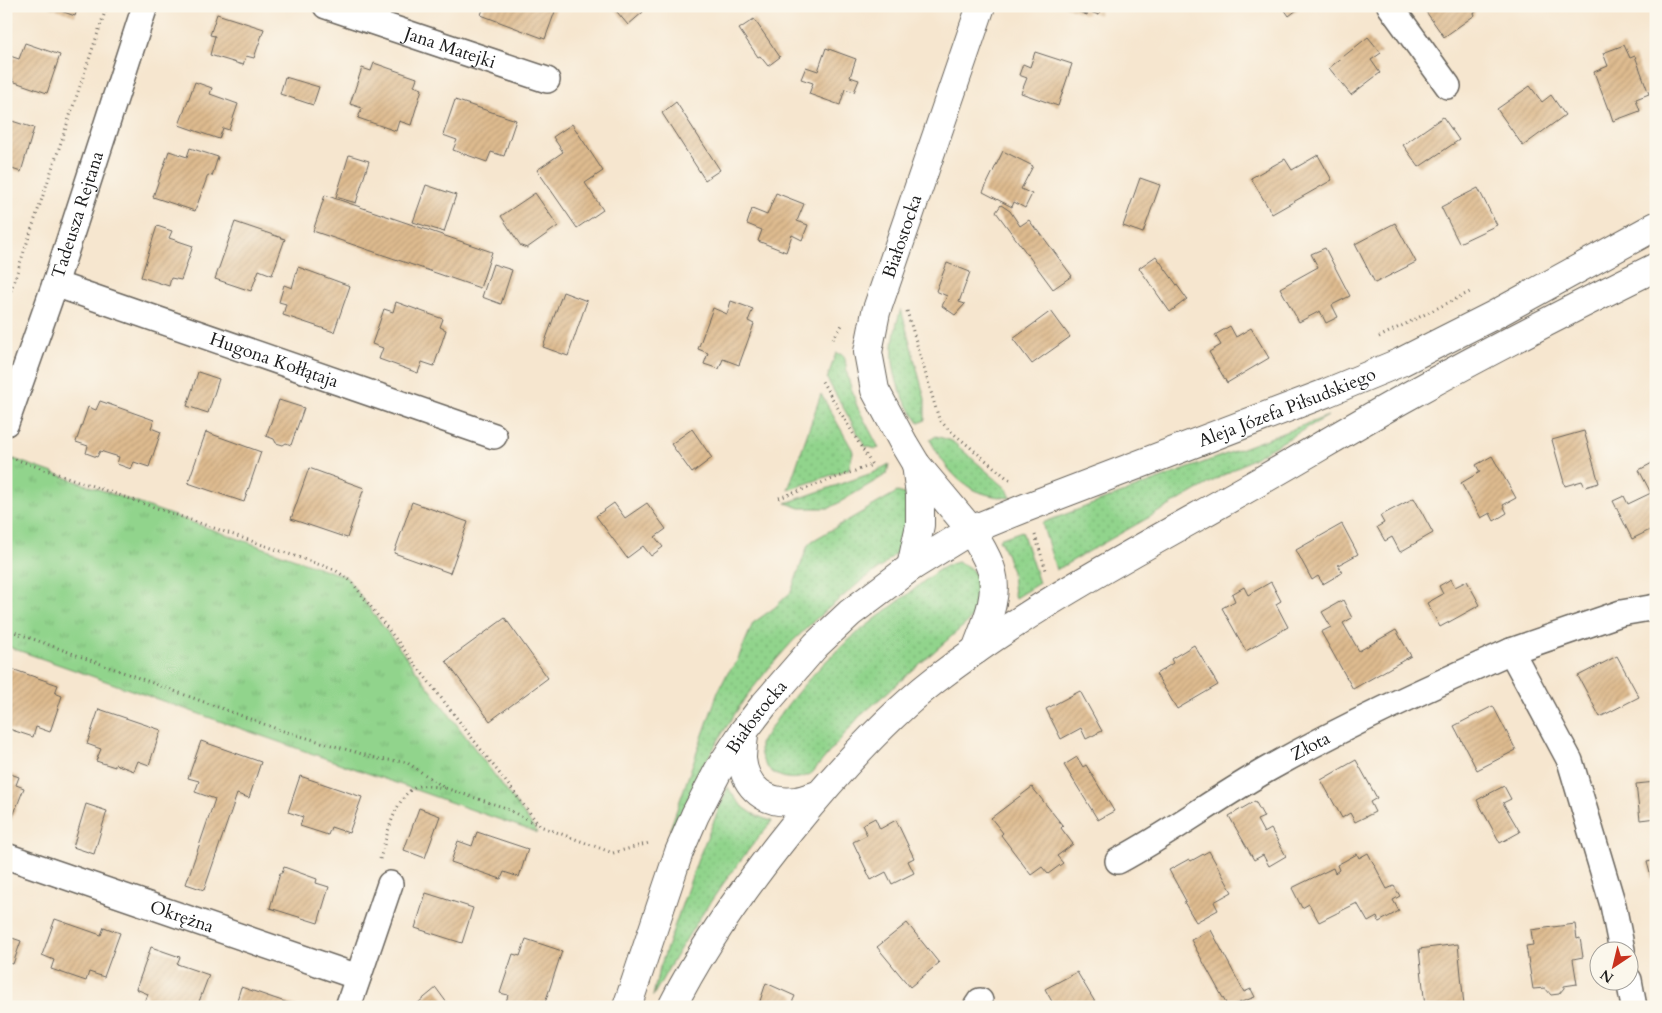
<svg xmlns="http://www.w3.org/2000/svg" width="1662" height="1013" font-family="Cardo,serif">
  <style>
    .grass { fill: url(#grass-dots); stroke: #567854 }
    .park { fill: url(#park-tufts); stroke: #567854 }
    .building { fill: url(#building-hatch) }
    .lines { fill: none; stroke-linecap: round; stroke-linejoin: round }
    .minor-casing { stroke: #68635b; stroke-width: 28 }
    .tertiary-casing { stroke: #68635b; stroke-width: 30 }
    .secondary-casing { stroke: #68635b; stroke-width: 30 }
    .path { stroke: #68635b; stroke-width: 3; stroke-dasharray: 1 4; stroke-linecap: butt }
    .minor { stroke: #fff; stroke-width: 25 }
    .tertiary { stroke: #fff; stroke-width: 28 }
    .secondary { stroke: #fff; stroke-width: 28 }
    .labels { text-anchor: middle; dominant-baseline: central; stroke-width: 5; stroke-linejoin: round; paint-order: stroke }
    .street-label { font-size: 18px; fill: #1c1c1c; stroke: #fbf7ec }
  </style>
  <defs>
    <pattern id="grass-dots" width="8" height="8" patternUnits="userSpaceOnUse" patternTransform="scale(1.25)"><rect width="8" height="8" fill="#91d48c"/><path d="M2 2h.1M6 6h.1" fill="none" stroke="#7cb578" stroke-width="1.8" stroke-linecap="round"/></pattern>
    <pattern id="park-tufts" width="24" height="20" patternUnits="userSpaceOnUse" patternTransform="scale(1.25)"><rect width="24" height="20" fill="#91d48c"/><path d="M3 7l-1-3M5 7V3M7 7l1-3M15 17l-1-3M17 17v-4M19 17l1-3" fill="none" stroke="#7cb578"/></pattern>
    <pattern id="building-hatch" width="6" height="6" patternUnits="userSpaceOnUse" patternTransform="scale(1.25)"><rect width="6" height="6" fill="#debb8f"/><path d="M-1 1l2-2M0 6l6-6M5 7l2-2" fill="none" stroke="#bea07b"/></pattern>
  </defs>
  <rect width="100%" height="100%" fill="#fbf7ec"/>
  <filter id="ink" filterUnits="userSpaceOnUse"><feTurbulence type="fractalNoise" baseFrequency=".02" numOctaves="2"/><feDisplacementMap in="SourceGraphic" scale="10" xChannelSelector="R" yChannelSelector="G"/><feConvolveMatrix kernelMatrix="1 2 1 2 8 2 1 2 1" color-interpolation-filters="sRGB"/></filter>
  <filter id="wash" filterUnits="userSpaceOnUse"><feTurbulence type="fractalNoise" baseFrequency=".0096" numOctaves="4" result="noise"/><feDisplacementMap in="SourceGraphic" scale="20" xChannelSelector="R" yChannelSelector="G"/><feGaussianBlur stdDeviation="1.12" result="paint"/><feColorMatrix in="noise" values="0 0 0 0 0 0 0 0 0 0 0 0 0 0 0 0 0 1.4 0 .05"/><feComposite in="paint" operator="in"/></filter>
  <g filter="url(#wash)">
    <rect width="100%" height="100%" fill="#f6e6cf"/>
    <g class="grass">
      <path d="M901,309L925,399V420L919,423C891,385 886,354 901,309Z"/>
      <path d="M836,353L843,355L845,359L848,378L857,406L879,448L876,449L865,446L827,379Z"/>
      <path d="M821,394L852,449L853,452L849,469L788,490Z"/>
      <path d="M1328,416L1056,570L1042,523Z"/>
      <path d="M936,436L952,441L1007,489L1011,498C967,496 950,476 930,440Z"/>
      <path d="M889,464L887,474L830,508H800L786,503L875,472Z"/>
      <path d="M897,492L905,494L909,510L905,535L897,552L883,566L860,582L816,619L792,642L769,668L745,698L722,734L704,765L679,822L670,829L718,692L727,674L737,661L753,623L774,608L791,592L808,545L812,541Z"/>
      <path d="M1022,531L1039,583L1015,598L1014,595L1012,572L1006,553L999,539Z"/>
      <path d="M957,562C987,570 984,602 968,622L859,717L812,773C789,787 758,773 760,744C784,706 815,669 849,640C868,624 887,610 907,595C922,584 938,566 957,562Z"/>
      <path d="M728,787C737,805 752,816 772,821C725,877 688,932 653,996L658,973L698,859Z"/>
    </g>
    <path class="park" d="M11,458L346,577L538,833L6,646V475Z"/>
    <g id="blocks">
      <g class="building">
        <path d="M47,6H78L75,16Z"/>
        <path d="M484,6H557L545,39L481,15Z"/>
        <path d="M612,6H639L643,12L628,25Z"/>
        <path d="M1064,6H1102L1099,15L1088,11L1087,15Z"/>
        <path d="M1282,6H1302L1289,16Z"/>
        <path d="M1422,6H1484L1474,13L1475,15L1444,37Z"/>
        <path d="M217,14L264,29L254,58L246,56L243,65L210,55L215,36L210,35Z"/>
        <path d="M754,19L780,57L768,66L760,56L758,57L739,29Z"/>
        <path d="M1368,37L1381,53L1371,60L1380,73L1351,95L1329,68Z"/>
        <path d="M25,43L60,55L47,93L12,81L13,79L6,77V66L10,56L19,59Z"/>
        <path d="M1624,45L1630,58L1635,56L1649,94L1636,99L1640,111L1613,121L1609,109H1608L1594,72L1608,66L1603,53Z"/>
        <path d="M826,48L856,59L850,77L859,80L854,92L845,89L840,105L809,94L813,83L801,79L806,67L818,71Z"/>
        <path d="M1035,52L1072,64L1058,106L1021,93L1027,78L1019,75L1023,64L1030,67Z"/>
        <path d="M374,63L417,78L414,86L422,89L411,125L399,121L396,131L358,118L362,108L350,104L362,68L371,71Z"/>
        <path d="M285,77L319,87L313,105L280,94Z"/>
        <path d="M195,82L212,88L210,94L238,104L229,130L223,128L219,139L179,125Z"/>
        <path d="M1530,86L1542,102L1551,95L1565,115L1523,146L1497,109Z"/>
        <path d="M455,100L516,120L504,156L491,152L487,162L453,150L457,140L443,135Z"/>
        <path d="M676,102L720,170L705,180L662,113Z"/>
        <path d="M1443,117L1459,140L1419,167L1403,145Z"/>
        <path d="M12,121L34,128L21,172L6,167V124L10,126Z"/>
        <path d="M572,124L603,171L585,183L603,210L577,228L537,170L563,152L553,137Z"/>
        <path d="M190,148L218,157L212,176L208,175L195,211L153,197L169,151L187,157Z"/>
        <path d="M1003,151L1033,166L1021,189L1032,194L1025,208L1014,202L1012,207L983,192Z"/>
        <path d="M349,155L369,161L356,203L336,197Z"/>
        <path d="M1318,155L1332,180L1272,214L1251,178L1285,159L1292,170Z"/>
        <path d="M1140,178L1160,185L1143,233L1123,226Z"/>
        <path d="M426,185L456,195L444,232L413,222Z"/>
        <path d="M1478,188L1497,225L1459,243L1441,207Z"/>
        <path d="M535,193L558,226L527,248L521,246L501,216Z"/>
        <path d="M776,193L804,204L797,221L808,225L802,240L792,235L786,252L758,241L762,230L747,224L752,209L767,215Z"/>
        <path d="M325,195L492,252L480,288L313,231Z"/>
        <path d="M1001,205L1010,211L1020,226L1029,220L1037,231L1038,230L1072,276L1053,289L996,212Z"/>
        <path d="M235,222L285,239L272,275L259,270L251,291L215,279Z"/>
        <path d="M1395,223L1416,262L1375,283L1355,244Z"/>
        <path d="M157,226L172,231L169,238L193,246L181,280L171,278L169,286L141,277Z"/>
        <path d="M1325,248L1350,296L1332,305L1338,317L1326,323L1320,311L1299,322L1280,288L1318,267L1311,254Z"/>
        <path d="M1156,256L1187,299L1170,312L1139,268Z"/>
        <path d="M947,263L970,272L959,302L965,304L955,315L942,306L947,296L936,291Z"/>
        <path d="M493,264L512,270L501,304L482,297Z"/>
        <path d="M298,267L350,286L334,332L283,315L286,304L279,302L284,285L292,288Z"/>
        <path d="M563,292L587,301L568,356L543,347Z"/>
        <path d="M731,301L753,309L748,321L754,324L739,365L723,359L719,369L704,364L708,353L698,349L713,308L727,314Z"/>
        <path d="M396,302L443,319L440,327L446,330L434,366L422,362L418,373L379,359L383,348L372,344L384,309L393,312Z"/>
        <path d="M1051,311L1070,337L1032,364L1013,339Z"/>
        <path d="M1230,326L1236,337L1251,328L1269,358L1227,383L1209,352L1221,345L1215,335Z"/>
        <path d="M198,372L219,379L208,413L187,406Z"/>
        <path d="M279,400L304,408L291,445L286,443L283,445L276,443L274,439L266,436Z"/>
        <path d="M100,401L154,420L151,428L161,432L149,467L134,462L131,469L117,464L119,457L100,451L97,457L86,453L88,446L76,442L88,407L96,410Z"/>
        <path d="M692,429L712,458L692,473L671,444Z"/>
        <path d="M1584,431L1599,483L1585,487L1582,481L1565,486L1552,440Z"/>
        <path d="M206,432L261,452L244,502L188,483Z"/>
        <path d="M1492,456L1516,498L1503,505L1507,513L1494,521L1490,513L1481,518L1461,483L1480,472L1476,465Z"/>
        <path d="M1656,461V537L1652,529L1632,539L1613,501L1624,496L1628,504L1651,493L1639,470Z"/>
        <path d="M309,468L364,488L347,538L291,519Z"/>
        <path d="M1414,498L1433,533L1400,552L1392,537L1385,541L1377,527L1384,523L1380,516Z"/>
        <path d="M412,502L468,522L450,573L394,553Z"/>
        <path d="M614,503L625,518L647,503L666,529L655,537L663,547L651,556L643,546L627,558L596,516Z"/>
        <path d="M1342,524L1358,554L1338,565L1342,573L1323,584L1318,576L1312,580L1296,550Z"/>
        <path d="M1451,579L1455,587L1467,581L1480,605L1440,627L1427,603L1443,594L1439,586Z"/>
        <path d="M1271,582L1281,601L1276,604L1288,627L1246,651L1222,608L1235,601L1232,594L1244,587L1248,595Z"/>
        <path d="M1343,600L1352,618L1343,623L1359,651L1396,630L1411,656L1353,689L1321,632L1331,627L1322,612Z"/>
        <path d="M505,618L548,678L490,721L446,661Z"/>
        <path d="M1194,645L1218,685L1177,709L1156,674L1173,663L1171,659Z"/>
        <path d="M1617,656L1639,697L1600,717L1578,676Z"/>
        <path d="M9,668L58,685L55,693L62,696L50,732L36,727L33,737L6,728V676Z"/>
        <path d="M1080,691L1102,731L1086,739L1081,728L1061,739L1046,709Z"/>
        <path d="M1493,706L1516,750L1477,770L1454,726Z"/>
        <path d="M99,709L161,730L149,765L138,761L134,771L115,764V767L96,761L101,749L87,744Z"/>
        <path d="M201,741L261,762L249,798L237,794L204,890L186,884L215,799L195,792L199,781L188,778Z"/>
        <path d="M1077,757L1083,767L1086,765L1114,811L1098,820L1064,765Z"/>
        <path d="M1356,760L1377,798L1370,802L1375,812L1355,822L1350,813L1342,818L1321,780Z"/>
        <path d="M6,767L10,768L8,773L19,777L16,785L24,788L6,834Z"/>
        <path d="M300,776L362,797L349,833L331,827L328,835L300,826L303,817L288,812Z"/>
        <path d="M1656,782V818L1640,820L1636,784Z"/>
        <path d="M1504,786L1511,799L1503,803L1520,832L1500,843L1477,800Z"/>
        <path d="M1032,787L1063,826L1061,828L1073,844L1057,856L1063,863L1048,874L1042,867L1031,875L1001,835L1003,833L991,818Z"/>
        <path d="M1255,801L1264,817L1257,820L1264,833L1271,829L1286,856L1269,866L1263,855L1254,860L1229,816Z"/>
        <path d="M86,804L107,811L94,854L73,847Z"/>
        <path d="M419,808L440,816L425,858L404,850Z"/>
        <path d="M875,818L880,829L896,820L914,858L908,861L914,873L892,884L886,872L871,880L853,842L867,835L862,825Z"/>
        <path d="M477,832L528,849L519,877L504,872L501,879L451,862L458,841L472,846Z"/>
        <path d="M1209,851L1232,892L1214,902L1218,910L1196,922L1184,902L1186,901L1169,870L1189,859L1191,861Z"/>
        <path d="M1368,853L1387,889L1394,886L1400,896L1393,900L1399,911L1379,922L1377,917L1368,922L1357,903L1319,922L1309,904L1302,908L1292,888L1333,868L1335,873L1339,870L1337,865L1357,854L1359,858Z"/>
        <path d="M1656,860V891L1655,892L1647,862Z"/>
        <path d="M284,867L317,879L316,883L329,887L318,923L270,908L280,873H282Z"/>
        <path d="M426,893L473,908L462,943L415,928Z"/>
        <path d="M55,919L101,935L104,927L120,933L104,977L89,972L86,981L51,969L54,960L42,955Z"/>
        <path d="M907,923L939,963L910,987L877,947Z"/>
        <path d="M1575,924L1577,939L1580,938L1583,957L1573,959L1577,984L1564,986V988L1559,994L1551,995L1545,988L1533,989L1526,946L1533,945L1531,930Z"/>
        <path d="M1211,930L1244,992L1251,989L1255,997L1228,1007L1191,940Z"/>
        <path d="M6,936L21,941L13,964L6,962Z"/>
        <path d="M526,939L562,951L544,1006L530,1002L529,1007H508L505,1006L508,995L500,993L513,954L520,956Z"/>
        <path d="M1458,944L1464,1006L1425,1007L1419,949Z"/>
        <path d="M151,947L180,957L177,964L209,975L197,1007L182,1005V1007H148L144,1005L148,994L136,989Z"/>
        <path d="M1077,972L1098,1007H1055L1045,989Z"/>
        <path d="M766,983L795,996L790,1007H758Z"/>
        <path d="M241,987L297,1006V1007H235Z"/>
        <path d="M436,988L450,1007H413Z"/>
      </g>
    </g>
  </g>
  <g filter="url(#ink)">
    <use href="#blocks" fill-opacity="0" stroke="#68635b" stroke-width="1"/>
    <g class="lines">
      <g class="minor-casing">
        <g id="minor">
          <path id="s1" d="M326,6L547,80"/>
          <path d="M1390,6L1448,86"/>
          <path id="s2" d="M55,284L494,436"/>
          <path id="s3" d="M6,423L55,284L145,6"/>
          <path d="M1511,651L1621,613L1656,607"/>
          <path id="s4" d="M6,856L358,977"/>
          <path id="s5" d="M1118,861C1170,833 1217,798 1268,769C1346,725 1428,688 1511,651L1570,761L1613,905L1622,950"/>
          <path d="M1629,980L1634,1007"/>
          <path d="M348,1007L390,884"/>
          <path d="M976,1007L980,1001"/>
        </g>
      </g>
      <g class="tertiary-casing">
        <g id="tertiary">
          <path id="s6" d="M971,530L916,464L904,444L875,390L868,352L876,312L981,6"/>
          <path d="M911,567L920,525V495L916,464"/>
        </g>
      </g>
      <g class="secondary-casing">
        <g id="secondary">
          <path d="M971,530C978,543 988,557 992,572C999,598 985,625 976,650"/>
          <path d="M744,731C744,740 742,750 742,759C745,788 766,805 796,801C803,800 811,797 818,795"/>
          <path id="s7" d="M627,1007L679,852L695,815L718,771L744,731L764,705L816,645L850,613L911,567L971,530L1025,508L1326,393L1401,362L1494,315L1656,226"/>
          <path d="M672,1007C704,943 746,885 791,829C833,777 882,721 935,680C1035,603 1148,545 1257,483C1308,454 1359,423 1410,395C1491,350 1573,308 1656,267"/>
        </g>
      </g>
      <g class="path">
        <path d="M6,305L107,6"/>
        <path d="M907,311L939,419L947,428L1007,478L1013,481"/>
        <path d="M1379,337L1472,291"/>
        <path d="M833,339L842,325"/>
        <path d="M6,456L335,570L351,581L540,826L613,853L649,843"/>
        <path d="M779,498L872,465L820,378"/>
        <path d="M1035,535L1046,570"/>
        <path d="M6,629L280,730L379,759L406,762L445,788L503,807L538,825"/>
        <path d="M380,859C386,839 396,790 420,786C427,785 437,787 444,788"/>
      </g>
      <use href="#minor" class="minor"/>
      <use href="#tertiary" class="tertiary"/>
      <use href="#secondary" class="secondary"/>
    </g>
  </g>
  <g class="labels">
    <g class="street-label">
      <text stroke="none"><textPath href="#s1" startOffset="131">Jana Matejki</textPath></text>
      <text stroke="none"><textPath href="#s3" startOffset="220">Tadeusza Rejtana</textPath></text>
      <text stroke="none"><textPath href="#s6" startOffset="330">Białostocka</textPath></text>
      <text stroke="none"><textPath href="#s2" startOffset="232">Hugona Kołłątaja</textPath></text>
      <text stroke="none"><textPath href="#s7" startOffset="946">Aleja Józefa Piłsudskiego</textPath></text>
      <text stroke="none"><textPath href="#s7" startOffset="320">Białostocka</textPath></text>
      <text stroke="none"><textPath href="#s5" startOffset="224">Złota</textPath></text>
      <text stroke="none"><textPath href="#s4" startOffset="186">Okrężna</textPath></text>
    </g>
  </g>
  <rect width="1662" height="1013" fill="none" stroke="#fbf7ec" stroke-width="25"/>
  <g transform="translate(1614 966) rotate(215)"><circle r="24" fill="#fbf7ec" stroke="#a29f99"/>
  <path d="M0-4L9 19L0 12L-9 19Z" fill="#c8321e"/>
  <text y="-8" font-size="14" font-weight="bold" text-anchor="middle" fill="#1c1c1c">N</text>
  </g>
</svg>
